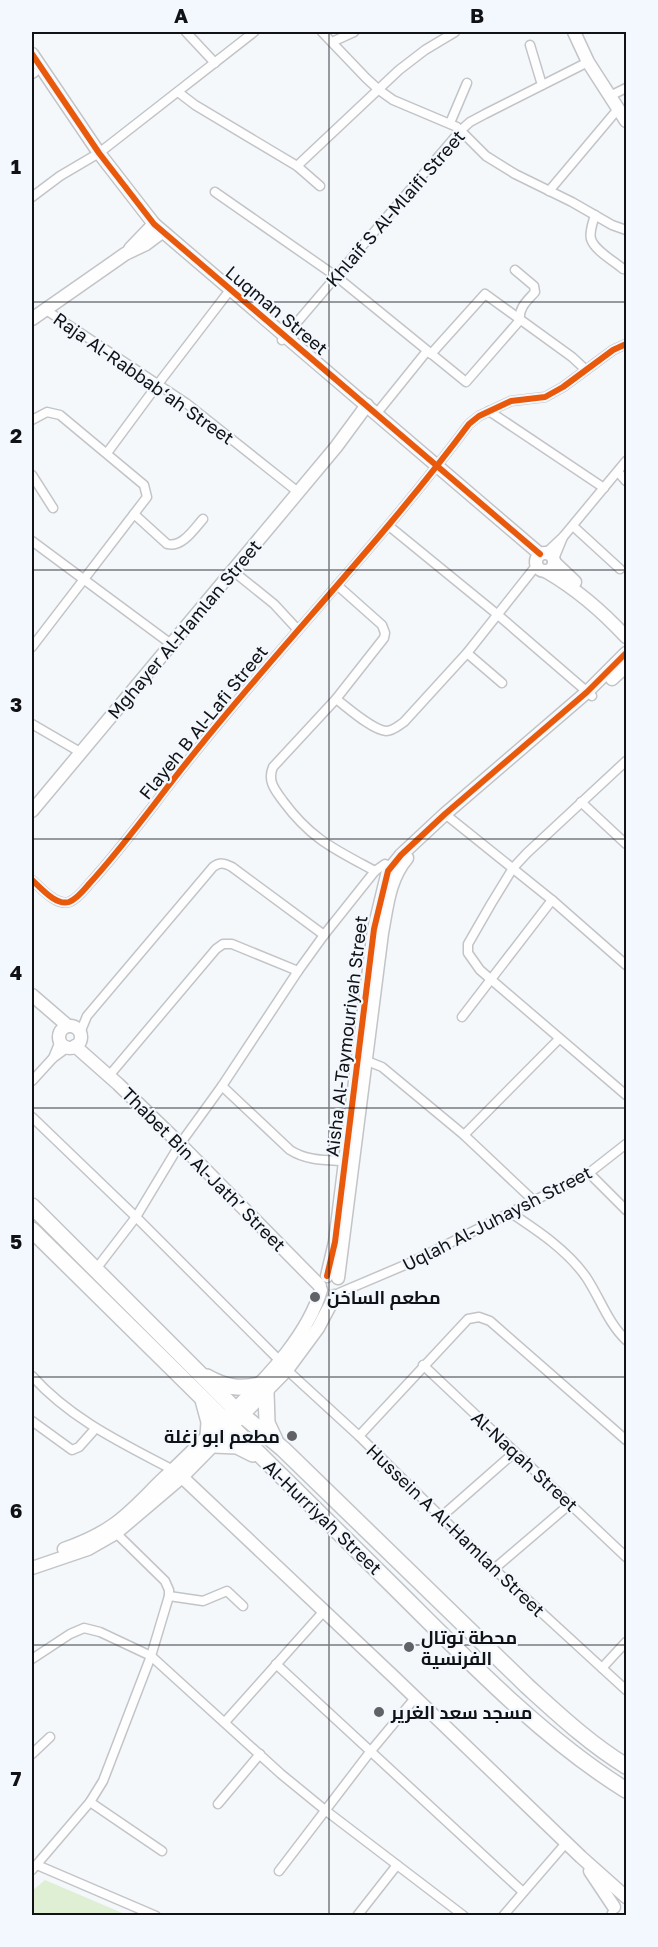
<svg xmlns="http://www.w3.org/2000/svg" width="658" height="1947" font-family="'Golos Text',Cairo,sans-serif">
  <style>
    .green { fill: #deefd3 }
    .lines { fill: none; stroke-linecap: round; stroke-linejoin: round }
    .street-casing { stroke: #c2c4c7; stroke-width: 11 }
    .secondary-casing { stroke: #c2c4c7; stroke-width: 15 }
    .highway-casing { stroke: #c2c4c7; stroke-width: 18 }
    .street { stroke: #fefefe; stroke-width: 8 }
    .secondary { stroke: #fefefe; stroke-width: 12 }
    .highway { stroke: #fefefe; stroke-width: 15 }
    .cycleway-casing { stroke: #f2f8fe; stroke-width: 10 }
    .cycleway { stroke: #e8590c; stroke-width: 6 }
    .grid { fill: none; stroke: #111215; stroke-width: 1.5; stroke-opacity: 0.55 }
    .poi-dot { fill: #616266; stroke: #f2f8fe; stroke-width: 2 }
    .labels { text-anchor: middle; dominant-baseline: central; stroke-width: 4.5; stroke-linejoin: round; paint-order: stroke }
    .street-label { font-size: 18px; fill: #111215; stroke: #f2f8fe }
    .poi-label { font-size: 18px; font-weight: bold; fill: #111215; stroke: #f2f8fe; text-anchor: start }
    .neatline { fill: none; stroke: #111215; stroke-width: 2 }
    .grid-label { font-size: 20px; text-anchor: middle; font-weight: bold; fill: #111215 }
  </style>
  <rect width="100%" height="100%" fill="#f5f8fb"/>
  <path class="green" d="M45,1880L127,1915H32V1891Z"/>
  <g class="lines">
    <g class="street-casing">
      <g id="street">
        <path d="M186,32L215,63"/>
        <path d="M322,32L366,78L379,90L393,100L457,127L486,156L515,174L572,202L612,225L626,230"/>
        <path d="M332,42L354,32"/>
        <path d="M530,45L542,85"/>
        <path d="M32,74L34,73"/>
        <path d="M178,92L195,105L297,166L320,186"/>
        <path d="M610,96L626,88"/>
        <path d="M450,123L467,83"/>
        <path d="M297,166L399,70L425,50L455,32"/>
        <path d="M549,191L618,109"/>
        <path d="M215,192L337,277L466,382L520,320C518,308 528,300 535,292L534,286L515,270"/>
        <path d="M32,197L60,176L99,153L254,32"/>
        <path d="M595,215C593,222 589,232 591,239C595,251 614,261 623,269"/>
        <path d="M46,310L186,403L298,492"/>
        <path d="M282,340L461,130L470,122L485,114L588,62"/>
        <path d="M431,354L485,294L572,357L586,370"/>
        <path d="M489,411L604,488"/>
        <path d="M377,413L427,351"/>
        <path d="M32,420L47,412L60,415L144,485L147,497L32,647"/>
        <path d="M107,453L158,384L230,290"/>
        <path d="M618,472L626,481"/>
        <path d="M32,475L53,508"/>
        <path d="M134,514L167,544C182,548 194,529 203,519"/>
        <path d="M389,526L498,615L592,696"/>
        <path d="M573,526L620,569"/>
        <path d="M32,541L171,644"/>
        <path d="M546,553L563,537L626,461"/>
        <path d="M554,559L563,537"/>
        <path d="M233,571L274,604L298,630"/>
        <path d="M337,585L382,625L385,633L384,638L336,699L273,767C267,781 275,790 283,801C311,839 334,849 375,871"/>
        <path d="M467,653L502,683"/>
        <path d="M336,699C347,707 372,730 386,731C393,731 398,726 404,722L467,653L536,566"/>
        <path d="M32,724L80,752"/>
        <path d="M626,761L527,853L513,868L491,904L468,944V953L480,970L626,1095"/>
        <path d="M581,802L626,844"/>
        <path d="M445,814L552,900L626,965"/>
        <path d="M32,880C41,888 56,906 69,902C77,899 84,890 89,884C112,859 132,833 153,806C252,674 370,557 469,424L479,416L511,401L545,397L563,387L613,350L626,344"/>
        <path d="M462,1017L552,900"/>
        <path d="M80,1033L87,1016L213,867C220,862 224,863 232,867L324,935"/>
        <path d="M53,1058L60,1041"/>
        <path d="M367,1061L382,1067L464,1135L534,1201"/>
        <path d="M108,1077L216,949L223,944H232L298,971"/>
        <path d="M32,1081L53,1058L68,1047"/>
        <path d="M222,1086L290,1150C307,1161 326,1160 345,1161"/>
        <path d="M32,1117L136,1217L280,1361"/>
        <path d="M464,1135L559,1039"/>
        <path d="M589,1173L626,1210"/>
        <path d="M511,1213C538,1231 567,1250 586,1277C600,1298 608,1323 626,1340"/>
        <path d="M96,1269L136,1217L180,1144L222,1086L298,971L324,935L375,871L385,864L396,867"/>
        <path d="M339,1293L412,1262L589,1173L626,1144"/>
        <path d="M423,1365L626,1557"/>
        <path d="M287,1370L359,1436L494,1569L626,1690"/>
        <path d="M32,1376C72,1420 122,1443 173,1470"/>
        <path d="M32,1421L72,1450L79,1447L95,1429"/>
        <path d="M359,1436L468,1319L479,1317L490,1321L626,1440"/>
        <path d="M441,1517L515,1452"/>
        <path d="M494,1569L570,1504"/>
        <path d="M169,1596L203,1601L227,1591L243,1606"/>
        <path d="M32,1659L70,1634L84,1628L100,1632L151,1656L281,1774L325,1810L464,1916"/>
        <path d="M276,1664L523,1892"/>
        <path d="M602,1668L626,1642"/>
        <path d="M225,1722L324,1611"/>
        <path d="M32,1754L50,1737"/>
        <path d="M90,1802L162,1851"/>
        <path d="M218,1804L260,1754"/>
        <path d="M37,1865L156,1916"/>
        <path d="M32,1870L90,1802L103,1781L151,1656L169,1596V1590L165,1581L116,1533V1530"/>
        <path d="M279,1871L370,1752L415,1698"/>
        <path d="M357,1916L397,1865"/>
        <path d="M503,1916L566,1843"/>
        <path d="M611,1916L612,1913"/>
      </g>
    </g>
    <g class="secondary-casing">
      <g id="secondary">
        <path d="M574,32L588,62L626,121"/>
        <path d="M32,54L99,153L154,224L540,554"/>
        <path d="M130,249L154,224"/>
        <path d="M32,319L125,254L146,244L162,232"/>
        <circle cx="545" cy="562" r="9"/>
        <path d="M554,562L575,582"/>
        <path d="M547,572C576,589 603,612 626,637"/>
        <path d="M612,679L626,666"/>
        <path d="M32,811L336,447L367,405"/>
        <path d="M32,995L68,1026"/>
        <circle cx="70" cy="1037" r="11"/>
        <path d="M75,1046L118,1084L180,1144L320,1286"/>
        <path d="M327,1276L335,1242L374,929L388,871L401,855L445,814L587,692L626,653"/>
        <path d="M338,1278L382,933C387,907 389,879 407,858"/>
        <path d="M182,1477L395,1678L581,1857L626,1897"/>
        <path d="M64,1549C81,1543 99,1535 113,1525C132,1512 148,1493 164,1478C190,1454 214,1429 239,1405C271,1373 308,1334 321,1290"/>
        <path d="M32,1568L88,1549L116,1533L182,1477L287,1370L318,1328L335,1296"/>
        <path d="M590,1871L614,1907"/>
      </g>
    </g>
    <g class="highway-casing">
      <g id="highway">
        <path d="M32,1206L235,1409L283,1449L527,1686C559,1715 590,1744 626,1766"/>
        <path d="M32,1230C150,1347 268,1464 388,1581C460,1652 540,1737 626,1790"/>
        <path d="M207,1377C225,1387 240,1390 259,1385"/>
        <path d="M266,1392L267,1423L275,1440"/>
        <path d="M203,1400L209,1422L208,1436"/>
        <path d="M213,1445L237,1446L253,1454"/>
      </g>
    </g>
    <use href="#street" class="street"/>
    <use href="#secondary" class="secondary"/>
    <use href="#highway" class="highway"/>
    <g class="cycleway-casing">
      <g id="cycleway">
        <path d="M32,54L99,153L154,224L540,554"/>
        <path d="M32,880C41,888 56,906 69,902C77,899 84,890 89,884C112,859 132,833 153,806C252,674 370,557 469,424L479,416L511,401L545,397L563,387L613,350L626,344"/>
        <path d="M327,1276L335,1242L374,929L388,871L401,855L445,814L587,692L626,653"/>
      </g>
    </g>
    <use href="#cycleway" class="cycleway"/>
  </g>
  <path class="grid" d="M329,32V1916M32,302H626M32,570H626M32,839H626M32,1108H626M32,1377H626M32,1645H626"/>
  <g class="poi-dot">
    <circle cx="315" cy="1297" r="6"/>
    <circle cx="292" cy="1436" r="6"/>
    <circle cx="409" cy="1647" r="6"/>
    <circle cx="379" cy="1712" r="6"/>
  </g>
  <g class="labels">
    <g class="street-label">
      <text transform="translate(395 208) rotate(-49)">Khlaif S Al-Mlaifi Street</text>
      <text transform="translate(277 310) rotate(40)">Luqman Street</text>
      <text transform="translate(144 378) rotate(35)">Raja Al-Rabbab‘ah Street</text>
      <text transform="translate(184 629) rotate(-50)">Mghayer Al-Hamlan Street</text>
      <text transform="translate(203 722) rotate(-51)">Flayeh B Al-Lafi Street</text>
      <text transform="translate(346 1036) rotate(-83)">Aisha Al-Taymouriyah Street</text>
      <text transform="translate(204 1169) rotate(45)">Thabet Bin Al-Jath’ Street</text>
      <text transform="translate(497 1218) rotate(-27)">Uqlah Al-Juhaysh Street</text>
      <text transform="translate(525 1461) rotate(43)">Al-Naqah Street</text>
      <text transform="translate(323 1517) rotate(44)">Al-Hurriyah Street</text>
      <text transform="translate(456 1530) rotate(44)">Hussein A Al-Hamlan Street</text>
    </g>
    <g class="poi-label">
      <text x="327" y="1297">مطعم الساخن</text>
      <text x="280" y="1436" text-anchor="end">مطعم ابو زغلة</text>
      <text x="421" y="1637">محطة توتال<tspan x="421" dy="21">الفرنسية</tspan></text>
      <text x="391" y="1712">مسجد سعد الغرير</text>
    </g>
  </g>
  <rect width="658" height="1947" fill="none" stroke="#f2f8fe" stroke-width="66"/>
  <rect x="33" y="33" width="592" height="1881" class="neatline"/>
  <g class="grid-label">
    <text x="181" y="23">A</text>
    <text x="477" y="23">B</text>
    <text x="16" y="174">1</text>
    <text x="16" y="443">2</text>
    <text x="16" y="712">3</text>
    <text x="16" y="980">4</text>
    <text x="16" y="1249">5</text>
    <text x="16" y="1518">6</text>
    <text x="16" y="1786">7</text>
  </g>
</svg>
